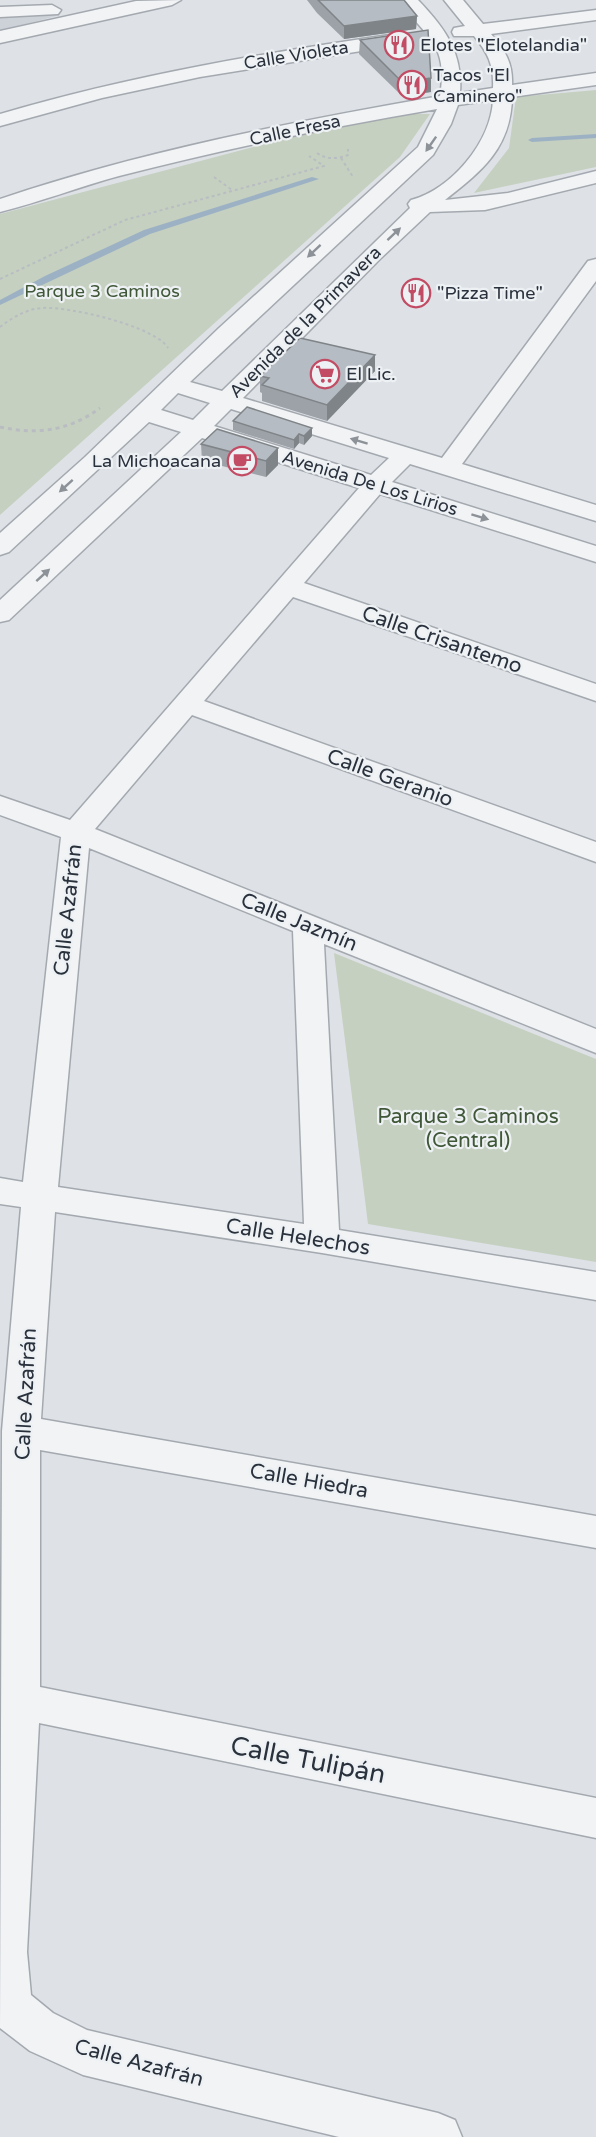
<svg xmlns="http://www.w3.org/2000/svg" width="596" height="2137" font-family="'Varela Round',sans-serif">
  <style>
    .built { fill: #cdd1d8 }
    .green { fill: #c5d0c0 }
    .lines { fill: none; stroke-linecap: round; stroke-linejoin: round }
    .stream { fill: #9cb2c4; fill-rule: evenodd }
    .minor-casing { stroke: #a4a9b0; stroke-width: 3 }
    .path-far1 { stroke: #b9bdc1; stroke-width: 2; stroke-dasharray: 3 3; stroke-linecap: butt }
    .path { stroke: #b9bdc1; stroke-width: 3; stroke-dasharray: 4 4; stroke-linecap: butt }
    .minor { fill: #f1f3f5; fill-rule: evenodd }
    .wall { fill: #9da2a8 }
    .shaded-wall { fill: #7f8488 }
    .building { fill: #b6bcc3; stroke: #7f8488; stroke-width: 1.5 }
    .oneway { fill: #8d9298 }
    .labels { text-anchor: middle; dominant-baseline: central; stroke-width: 4.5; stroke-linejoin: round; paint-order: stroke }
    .far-poi-label { font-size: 18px; fill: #29313c; stroke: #eef1f4; text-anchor: start }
    .far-street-label { font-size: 18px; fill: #29313c; stroke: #eef1f4 }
    .far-park-label { font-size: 18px; fill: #3f5737; stroke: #eef1f4 }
    .street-label { font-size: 21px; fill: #29313c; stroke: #eef1f4 }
    .park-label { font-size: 21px; fill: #3f5737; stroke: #eef1f4 }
    .near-street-label { font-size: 26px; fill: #29313c; stroke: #eef1f4 }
  </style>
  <rect width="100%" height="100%" fill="#dee2e7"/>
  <path class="built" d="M60,15L0,31V17Z"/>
  <g class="green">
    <path d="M596,90V167L474,193L509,148L516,97Z"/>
    <path d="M412,114H430L400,157L0,515V214L280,140L373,119Z"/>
    <path d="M334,953L596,1059V1262L368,1224Z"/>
  </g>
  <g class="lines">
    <g class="stream">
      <path d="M596,134V138L532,142L528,140L532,138Z"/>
      <path d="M312,177L319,179L150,234L0,305V300L45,276L144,230Z"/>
    </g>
    <g class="minor-casing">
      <g id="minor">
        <path d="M181,0L172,5L0,43V31L136,1Z"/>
        <path d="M399,0H418C445,28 463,53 460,93L493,88C494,65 488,53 474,36H454L452,32L454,28L465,26L444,0H463L483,24L596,10V20L491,34C505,50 513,63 512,85L596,73V85L512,97C511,148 482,171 445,200L508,193L596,171V183L485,210L430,212L380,259L243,398L442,458L588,261L596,259V281L462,464L596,505V521L410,464L392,482L596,546V562L380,494L304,583L596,684V701L293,597L204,701L596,842V862L192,715L95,829L596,1029V1053L324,944L339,1230L596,1272V1300L322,1253L55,1212L41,1419L596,1516V1548L40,1450V1687L596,1798V1838L39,1723L27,1952L31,1995L53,2013L87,2030L438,2113L455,2120L462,2137H339L83,2075L30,2051L0,2028L2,1431L21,1207L0,1204V1178L23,1182L61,837L0,815V796L70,820L359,488L202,438L9,620L0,622V600L181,432L149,422L9,552L0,555V533L85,457L219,328L418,147L437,109C330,127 224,149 119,176C79,187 40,202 0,212V199C142,151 292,122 440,96C449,42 425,38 399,0ZM493,100C491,142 451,190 411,200L408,204L410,208L222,391L190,382L433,155L451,124L458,105ZM178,393L210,403L193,420L161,410ZM231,409L389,458L371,475L214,426ZM89,848L293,931L304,1224L58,1187Z"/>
        <path d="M52,5L61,10L58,14L0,17V7Z"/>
        <path d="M404,33L413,39L411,43L200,77L102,98L0,126V114C133,75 267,52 404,33Z"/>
      </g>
    </g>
    <g class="path-far1">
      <path d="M317,153C327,160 337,159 348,155V149"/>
      <path d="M341,158L353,177"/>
      <path d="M214,177L232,190"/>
      <path d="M0,279L125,220L324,166L309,156"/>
      <path d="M0,327C12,318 26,309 42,308C68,306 155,326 168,348"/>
    </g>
    <path class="path" d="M0,427C37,435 69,431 100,408"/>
    <use href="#minor" class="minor"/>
  </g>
  <g class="wall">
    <path d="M307,0H399L417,16L416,29L344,39L317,13Z"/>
    <path d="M360,40L431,78V92L402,96L359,54Z"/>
    <path d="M375,355V371L327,421L262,401V393L260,392V376Z"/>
    <path d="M233,421L312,428V436L304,445L299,443L294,449L233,430Z"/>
    <path d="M217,429L278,465L266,477L202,461L201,444Z"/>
  </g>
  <g class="shaded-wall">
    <path d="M417,16L416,29L344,39V26Z"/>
    <path d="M431,78V92L402,96V82Z"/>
    <path d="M375,355V371L327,421V405Z"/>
    <path d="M312,428V436L304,445V436Z"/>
    <path d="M299,434V443L294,449V440Z"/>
    <path d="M278,448V465L266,477V461Z"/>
  </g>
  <g class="building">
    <path d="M318,0H404L417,16L344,26Z"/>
    <path d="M428,30L431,78L402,82L360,40Z"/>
    <path d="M300,338L375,355L327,405L262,385L269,378L260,376Z"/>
    <path d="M247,407L312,428L304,436L299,434L294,440L233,421Z"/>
    <path d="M217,429L278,448L266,461L201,444Z"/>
  </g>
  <defs><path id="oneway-solid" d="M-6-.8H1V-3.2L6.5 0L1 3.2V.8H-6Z" transform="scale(1.5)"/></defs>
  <g class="oneway">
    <use href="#oneway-solid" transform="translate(431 144) rotate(125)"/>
    <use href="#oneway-solid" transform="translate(394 234) rotate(-43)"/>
    <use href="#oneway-solid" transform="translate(314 251) rotate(137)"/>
    <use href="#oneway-solid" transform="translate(359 441) rotate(-163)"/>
    <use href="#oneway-solid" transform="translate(66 486) rotate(138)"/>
    <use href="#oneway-solid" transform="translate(480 517) rotate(17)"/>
    <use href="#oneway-solid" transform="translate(43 575) rotate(-42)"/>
  </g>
  <defs>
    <g id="restaurant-ring" transform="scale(1.5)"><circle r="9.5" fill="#eef1f4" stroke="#c34c65" stroke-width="1.5"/><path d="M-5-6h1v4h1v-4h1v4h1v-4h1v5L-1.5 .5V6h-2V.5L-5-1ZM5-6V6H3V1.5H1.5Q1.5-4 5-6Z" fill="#c34c65"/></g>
    <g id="supermarket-ring" transform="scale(1.5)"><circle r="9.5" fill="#eef1f4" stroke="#c34c65" stroke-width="1.5"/><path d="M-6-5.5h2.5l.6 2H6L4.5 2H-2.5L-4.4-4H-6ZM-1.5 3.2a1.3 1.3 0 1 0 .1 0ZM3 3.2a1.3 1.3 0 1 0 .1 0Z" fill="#c34c65"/></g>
    <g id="cafe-ring" transform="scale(1.5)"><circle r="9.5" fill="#eef1f4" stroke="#c34c65" stroke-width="1.5"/><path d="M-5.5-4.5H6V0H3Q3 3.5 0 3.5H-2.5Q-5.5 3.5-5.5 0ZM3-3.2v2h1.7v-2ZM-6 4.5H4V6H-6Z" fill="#c34c65"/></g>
  </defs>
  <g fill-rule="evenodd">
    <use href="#restaurant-ring" x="399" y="45"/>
    <use href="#restaurant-ring" x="412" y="85"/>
    <use href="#restaurant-ring" x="416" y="293"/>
    <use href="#supermarket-ring" x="325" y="374"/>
    <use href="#cafe-ring" x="242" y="461"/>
  </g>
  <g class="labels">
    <g class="far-poi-label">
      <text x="420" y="45">Elotes "Elotelandia"</text>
      <text x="433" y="75">Tacos "El<tspan x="433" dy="21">Caminero"</tspan></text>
      <text x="437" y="293">"Pizza Time"</text>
      <text x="346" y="374">El Lic.</text>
      <text x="221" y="461" text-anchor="end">La Michoacana</text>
    </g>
    <g class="far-street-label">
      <text transform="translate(296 55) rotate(-9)">Calle Violeta</text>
      <text transform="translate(295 130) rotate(-12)">Calle Fresa</text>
      <text transform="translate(305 322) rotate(-45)">Avenida de la Primavera</text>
      <text transform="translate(370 483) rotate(17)">Avenida De Los Lirios</text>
    </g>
    <g class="far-park-label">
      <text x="102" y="291">Parque 3 Caminos</text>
    </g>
    <g class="street-label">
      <text transform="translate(442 640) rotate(19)">Calle Crisantemo</text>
      <text transform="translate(390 778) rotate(20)">Calle Geranio</text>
      <text transform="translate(68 910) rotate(-84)">Calle Azafrán</text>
      <text transform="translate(299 922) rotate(22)">Calle Jazmín</text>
      <text transform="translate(298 1237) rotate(9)">Calle Helechos</text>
      <text transform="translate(26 1394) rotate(-87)">Calle Azafrán</text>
      <text transform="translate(309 1481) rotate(10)">Calle Hiedra</text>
      <text transform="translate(139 2063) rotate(15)">Calle Azafrán</text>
    </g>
    <g class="park-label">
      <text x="468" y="1116">Parque 3 Caminos<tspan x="468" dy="24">(Central)</tspan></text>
    </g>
    <g class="near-street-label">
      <text transform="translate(308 1760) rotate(11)">Calle Tulipán</text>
    </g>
  </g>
</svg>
